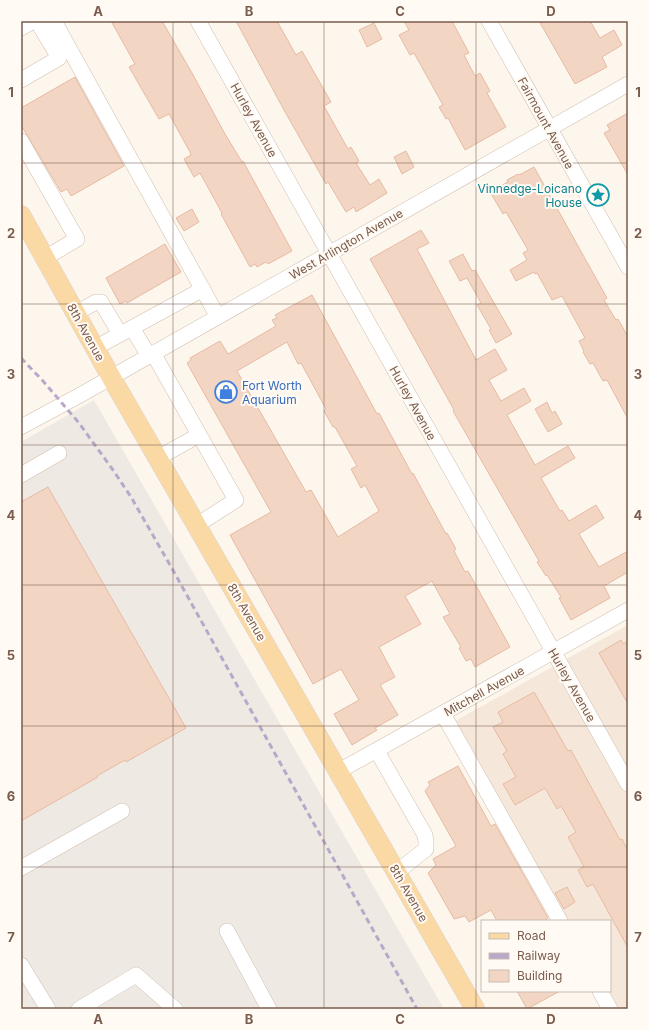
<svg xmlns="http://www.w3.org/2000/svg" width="649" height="1030" font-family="Inter,sans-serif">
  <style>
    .residential { fill: #f5e8da }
    .industrial { fill: #efe9e4 }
    .building { fill: #f3d5c3; stroke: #e6bba3; fill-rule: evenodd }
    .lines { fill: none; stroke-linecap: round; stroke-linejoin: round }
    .minor-casing { stroke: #d1beb0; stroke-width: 16 }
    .major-casing { stroke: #dad1cd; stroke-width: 20 }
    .minor { stroke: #fff; stroke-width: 15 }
    .major { stroke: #fbd9a5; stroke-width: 19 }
    .rail { stroke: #b9a8c9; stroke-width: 3; stroke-dasharray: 6 4; stroke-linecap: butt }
    .grid { fill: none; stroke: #7a5c4d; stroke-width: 1; stroke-opacity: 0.55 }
    .labels { text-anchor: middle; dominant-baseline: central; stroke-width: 4; stroke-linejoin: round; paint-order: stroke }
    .street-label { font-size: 12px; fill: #7a5c4d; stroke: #fffaf3 }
    .culture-label { font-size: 12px; fill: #0d838f; stroke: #fffaf3; text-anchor: end }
    .shop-label { font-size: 12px; fill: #366cbe; stroke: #fffaf3; text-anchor: start }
    .neatline { fill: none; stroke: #7a5c4d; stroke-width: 1.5 }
    .grid-label { font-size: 13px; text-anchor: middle; font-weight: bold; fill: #7a5c4d }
  </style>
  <rect width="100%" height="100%" fill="#fdf6ec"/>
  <path class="residential" d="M628,625V1009H616L606,991H610V921H567L455,721Z"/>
  <path class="industrial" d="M94,400L444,1009H26L21,1000V442Z"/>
  <g class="building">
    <path d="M111,21H162L192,73L225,134L242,162L243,161L292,251L268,264L266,262L257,267L255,264L250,267L221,214L222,213L200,173L194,177L184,159L191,155L190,152L169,114L159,119L129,67L135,64Z"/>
    <path d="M236,21H277L296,55L302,51L331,102L324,106L348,149L351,147L359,161L356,163L370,185L379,179L387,193L356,212L354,207L346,212L328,182L326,184L284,110Z"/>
    <path d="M404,21H452L469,53L464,55L475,76L480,73L490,91L487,93L506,127L465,150L448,118L446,119L439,107L443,105L414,53L410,55L399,35L409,30Z"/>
    <path d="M539,21H590L600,38L614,30L622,45L602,57L607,67L575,84Z"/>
    <path d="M374,23L382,39L367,47L359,30Z"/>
    <path d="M75,77L124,166L71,196L67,189L61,192L21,125V108Z"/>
    <path d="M628,113V175L604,133L610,130L607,125Z"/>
    <path d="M406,151L414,167L402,174L394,157Z"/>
    <path d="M534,167L607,298L604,300L616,320L618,319L628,337V419L607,380L603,381L593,363L590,364L583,352L584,351L579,341L585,338L562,296L552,300L537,273L535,274L534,272L516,281L510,270L527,260L523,253L528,250L506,212L503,214L490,192L508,182L507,180L518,174L519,175Z"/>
    <path d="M192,209L199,222L184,231L176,218Z"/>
    <path d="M421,230L429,243L417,249L476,360L495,349L507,370L489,380L501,401L524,388L531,401L507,415L535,465L568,446L575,458L541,478L560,511L562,510L569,521L596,505L604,518L579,534L599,567L628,551V572L604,586L610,598L571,620L559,598L561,597L547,575L546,576L537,562L539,561L453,411L454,410L370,259Z"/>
    <path d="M165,244L181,272L127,303L126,301L120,304L106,278Z"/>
    <path d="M463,254L472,271L475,270L512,334L496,343L489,330L491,329L477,305L481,303L467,278L460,281L449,261Z"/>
    <path d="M312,295L377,414L379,413L412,474L413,473L446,534L447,533L456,549L454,551L465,572L468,571L510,647L475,667L471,659L466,661L459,648L461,647L443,617L450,614L432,581L405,596L421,624L379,647L395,677L380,685L398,715L375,728L377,730L352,745L334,714L359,700L341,669L313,684L230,535L271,512L187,363L191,360L190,358L220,341L228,354L276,326L272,320L277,318L275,315ZM287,342L298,364L301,363L326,409L324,411L333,427H335L357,466L351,469L361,488L365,485L379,511L338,537L311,490L306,492L237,371Z"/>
    <path d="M547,402L552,413L555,411L562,424L548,432L535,409Z"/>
    <path d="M48,487L186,728L126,762L125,760L97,776L98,777L21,821V502Z"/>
    <path d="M621,640L623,644L628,641V704L599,653Z"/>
    <path d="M534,692L568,751L571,750L620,840L622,839L628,851V948L593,884L587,887L578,870L584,867L568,837L576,832L561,806L557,809L545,788L515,805L503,784L516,777L503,754L507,751L493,727L503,722L498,712Z"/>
    <path d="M458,766L491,826L495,824L548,918L544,921H497L491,910L469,922L465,916L454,919L428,873L436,865L433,859L456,846L425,791L430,785L428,782Z"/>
    <path d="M567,887L575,902L564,909L555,893Z"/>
    <path d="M517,991H560L527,1009Z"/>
  </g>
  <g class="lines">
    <g class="minor-casing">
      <g id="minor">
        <path d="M54,21L218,317"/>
        <path d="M198,21L628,784"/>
        <path d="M489,21L628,267"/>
        <path d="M21,28L34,21"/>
        <path d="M21,80L59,58L37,21"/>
        <path d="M21,141L77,239L45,258"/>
        <path d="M76,313L96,302H101L120,334"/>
        <path d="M132,328L149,356"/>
        <path d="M95,348L203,289"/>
        <path d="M153,353L236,500L197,525"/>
        <path d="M21,427L82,394L628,84"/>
        <path d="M158,458L199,435"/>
        <path d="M21,475L59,453"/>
        <path d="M443,714L560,921"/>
        <path d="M377,751L425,835L426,842V849L397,872"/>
        <path d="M339,771L628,610"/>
        <path d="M21,868L122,811"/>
        <path d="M227,931L269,1009"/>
        <path d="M21,965L48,1009"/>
        <path d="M600,991L610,1009"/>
        <path d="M79,1009L136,975L175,1009"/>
      </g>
    </g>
    <g class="major-casing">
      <path id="major" d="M21,215L111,377L475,1009"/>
    </g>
    <use href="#minor" class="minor"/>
    <use href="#major" class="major"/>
    <path class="rail" d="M21,358L43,381L79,423L113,470L131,497L174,572L417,1009"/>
  </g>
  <path class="grid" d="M173,21V1009M324,21V1009M476,21V1009M21,163H628M21,304H628M21,445H628M21,585H628M21,726H628M21,867H628"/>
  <defs>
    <g id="sight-ring" transform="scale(1.15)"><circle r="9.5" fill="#fffaf3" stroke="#0f9aa8" stroke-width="1.5"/><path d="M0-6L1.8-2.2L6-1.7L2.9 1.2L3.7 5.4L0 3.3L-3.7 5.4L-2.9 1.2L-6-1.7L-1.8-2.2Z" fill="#0f9aa8"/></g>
    <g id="shop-ring" transform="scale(1.15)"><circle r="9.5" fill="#fffaf3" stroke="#3f7fe0" stroke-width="1.5"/><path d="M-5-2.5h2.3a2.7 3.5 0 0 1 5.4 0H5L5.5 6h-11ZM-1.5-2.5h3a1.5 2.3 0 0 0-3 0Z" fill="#3f7fe0"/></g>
  </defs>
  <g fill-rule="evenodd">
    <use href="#sight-ring" x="598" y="195"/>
    <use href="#shop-ring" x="226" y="392"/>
  </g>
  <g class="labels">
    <g class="street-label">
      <text transform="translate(254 120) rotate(61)">Hurley Avenue</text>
      <text transform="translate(546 123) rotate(61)">Fairmount Avenue</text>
      <text transform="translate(346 244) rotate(-30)">West Arlington Avenue</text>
      <text transform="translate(86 332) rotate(61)">8th Avenue</text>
      <text transform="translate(413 403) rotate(61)">Hurley Avenue</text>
      <text transform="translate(247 612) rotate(60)">8th Avenue</text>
      <text transform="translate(572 685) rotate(60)">Hurley Avenue</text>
      <text transform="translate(484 691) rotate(-29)">Mitchell Avenue</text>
      <text transform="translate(409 893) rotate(60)">8th Avenue</text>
    </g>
    <g class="culture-label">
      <text x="582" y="188">Vinnedge-Loicano<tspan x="582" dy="14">House</tspan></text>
    </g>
    <g class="shop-label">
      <text x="242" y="385">Fort Worth<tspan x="242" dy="14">Aquarium</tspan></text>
    </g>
  </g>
  <rect width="649" height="1030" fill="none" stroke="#fffaf3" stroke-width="44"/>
  <rect x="481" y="920" width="130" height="72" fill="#fffaf3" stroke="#cabbb1"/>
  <rect x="489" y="933" width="20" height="6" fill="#fbd9a5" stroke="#cabbb1"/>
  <text x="517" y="940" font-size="12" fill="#7a5c4d">Road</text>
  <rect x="489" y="953" width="20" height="6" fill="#b9a8c9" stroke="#cabbb1"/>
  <text x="517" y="960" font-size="12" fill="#7a5c4d">Railway</text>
  <rect x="489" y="970" width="20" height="12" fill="#f3d5c3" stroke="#cabbb1"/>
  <text x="517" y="980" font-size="12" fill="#7a5c4d">Building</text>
  <rect x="22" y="22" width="605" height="986" class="neatline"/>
  <g class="grid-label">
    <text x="98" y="16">A</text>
    <text x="249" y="16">B</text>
    <text x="400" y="16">C</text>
    <text x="551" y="16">D</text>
    <text x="11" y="97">1</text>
    <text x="638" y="97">1</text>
    <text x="11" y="238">2</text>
    <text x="638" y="238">2</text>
    <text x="11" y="379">3</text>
    <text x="638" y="379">3</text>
    <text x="11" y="520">4</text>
    <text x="638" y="520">4</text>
    <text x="11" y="660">5</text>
    <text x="638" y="660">5</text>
    <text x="11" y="801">6</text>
    <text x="638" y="801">6</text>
    <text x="11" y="942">7</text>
    <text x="638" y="942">7</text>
    <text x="98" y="1024">A</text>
    <text x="249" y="1024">B</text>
    <text x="400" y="1024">C</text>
    <text x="551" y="1024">D</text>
  </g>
</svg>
